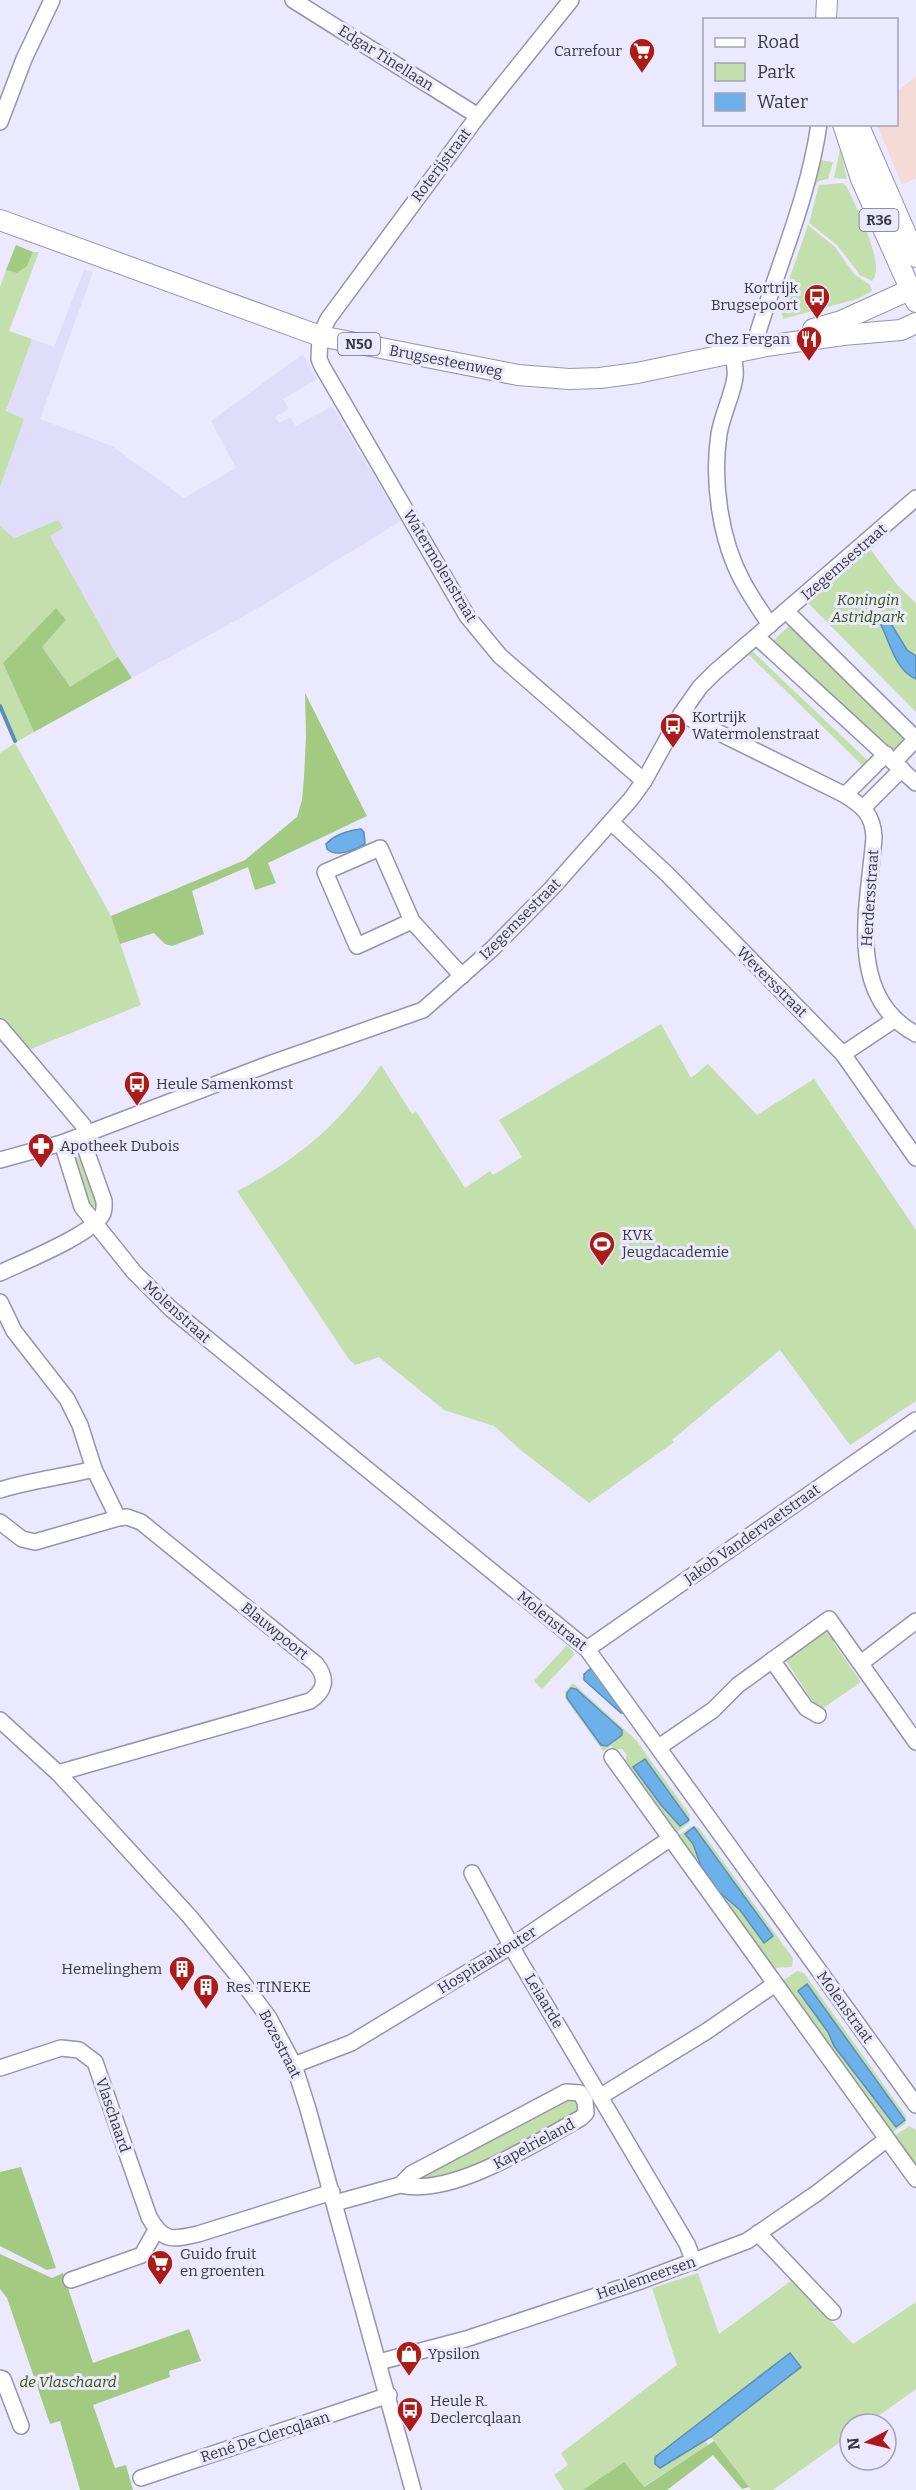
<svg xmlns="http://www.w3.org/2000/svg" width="916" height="2490" font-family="Bitter,serif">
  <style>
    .built { fill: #e0ddfa }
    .education { fill: #f5dbd6 }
    .green { fill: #c2dfac }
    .forest { fill: #a2cb81 }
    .water { fill: #6db1eb; stroke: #5d8db8; stroke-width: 1.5 }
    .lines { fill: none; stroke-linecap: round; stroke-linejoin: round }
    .stream { stroke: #5d8db8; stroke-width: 4 }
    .minor-casing { stroke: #9694a8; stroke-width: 18 }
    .major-casing { stroke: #9694a8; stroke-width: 22 }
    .minor { stroke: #fff; stroke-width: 15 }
    .major { stroke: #fff; stroke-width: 20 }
    .labels { text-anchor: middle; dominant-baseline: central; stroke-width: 6; stroke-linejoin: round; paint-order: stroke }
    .shield { fill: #ebe9ff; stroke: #6e6d7a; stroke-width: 1.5 }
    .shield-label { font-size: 14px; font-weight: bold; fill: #393841 }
    .poi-label { font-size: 15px; fill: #393841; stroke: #ebe9ff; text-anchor: start }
    .street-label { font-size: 15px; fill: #393841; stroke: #ebe9ff }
    .park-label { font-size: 15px; font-style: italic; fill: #325503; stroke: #ebe9ff }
  </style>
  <rect width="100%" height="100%" fill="#ebe9ff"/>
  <path class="built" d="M84,270L93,272L40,419L112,446L184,498L236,468L211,421L303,354L317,379L283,399L289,409L275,417L279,423L290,417L296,426L332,406L401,521L260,607L132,678L118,657L49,535L58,520L13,538L0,526V487L23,419L6,412L32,339L54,347Z"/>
  <path class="education" d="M916,76V178L902,185L877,125L896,124L897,92Z"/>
  <g class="green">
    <path d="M840,149L847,179L834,178Z"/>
    <path d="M820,160L833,162L828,179L819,181L815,185L817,177L814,169Z"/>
    <path d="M843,183L847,187C855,205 887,266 872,281L860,275L837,245L809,223L819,185Z"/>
    <path d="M808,225L835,247L854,274L870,285L872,291L857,299L783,319L780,306Z"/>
    <path d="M33,252H39L9,331L32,339L6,411L24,419L0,487V287L6,270L17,273L27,266Z"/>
    <path d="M58,520L63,528L50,536L118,657L70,688L42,647L66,620L3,663L34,732L15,743L111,916L141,1005L26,1051L0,1022V753L15,743L0,709V526L14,538Z"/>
    <path d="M871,550L898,586L916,603V712L808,603Z"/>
    <path d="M791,624L905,735C904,742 899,748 893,751L886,749L773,641Z"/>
    <path d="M750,649L867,760L862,765L746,652Z"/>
    <path d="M661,1024L691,1078L708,1064L757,1115L814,1079L916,1230V1401L850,1445L780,1350L672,1440L674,1442L589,1503L522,1451L494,1426L444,1410L379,1357L355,1365L348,1358L237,1191C301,1158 339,1124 381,1065L412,1114L416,1111L465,1188L490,1171L493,1175L522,1157L499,1120Z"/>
    <path d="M81,1156L98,1203L95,1207H88L74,1158Z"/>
    <path d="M823,1633H828L837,1638L833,1642L861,1682L819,1711L785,1659Z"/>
    <path d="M567,1645L575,1654L542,1689L534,1681Z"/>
    <path d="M573,1683L636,1740L690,1815L689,1823L674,1834L624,1763L627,1755L622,1749H613L611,1746L603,1751L565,1698V1692Z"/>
    <path d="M692,1826L699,1828L793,1958L792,1967L771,1968L676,1837Z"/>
    <path d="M797,1971L804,1973L906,2116L905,2124L890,2134L781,1982Z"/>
    <path d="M565,2099H578L581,2110L522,2144L458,2174L416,2182L414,2178Z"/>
    <path d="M909,2126L916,2130V2170L893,2137Z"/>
    <path d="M698,2273L719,2334L792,2280L853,2344L916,2302V2389L867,2424H850V2435L773,2490H751L711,2437L800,2367L660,2468L705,2439L708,2445L643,2487L624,2462L583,2490H564L554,2475L568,2465L561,2453L677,2365L652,2288Z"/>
  </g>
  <g class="forest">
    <path d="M16,245L33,252L27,266L17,273L6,270Z"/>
    <path d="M56,608L66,620L42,647L70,687L118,657L132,678L34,732L3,663Z"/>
    <path d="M305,693L367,816L268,863L276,883L255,890L248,867L192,891L204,934L172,946L165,944L154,933L120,944L111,916L245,860L297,817L302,800L304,777L306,736Z"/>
    <path d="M21,2167L56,2268L47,2270L0,2246V2172Z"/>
    <path d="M0,2254L52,2278L63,2273L93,2363L189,2329L201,2361L169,2371L170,2377L93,2405L115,2468L126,2465L133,2490H80L60,2421L50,2424L7,2298L0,2289Z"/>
    <path d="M714,2441L749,2487L742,2489L713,2455L667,2490H583L624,2462L644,2487Z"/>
  </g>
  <g class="water">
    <path d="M884,622H890L907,650L916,656V679C896,671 890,643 881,625Z"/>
    <path d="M361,829L364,832L365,844C355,850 336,858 327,849L326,844C334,835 349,830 361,829Z"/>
    <path d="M590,1669H593L624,1713H621L584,1680V1674Z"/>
    <path d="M571,1688L576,1689L622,1730V1735L607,1746L601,1745L567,1698V1693Z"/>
    <path d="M645,1759L689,1820L680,1826L661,1805L633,1767Z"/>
    <path d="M694,1827L773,1936L764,1943L740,1910L719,1892L701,1866L693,1844L685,1834Z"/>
    <path d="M807,1984L905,2120L896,2127L834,2046L828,2032L798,1991Z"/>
    <path d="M790,2353L801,2367L711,2437L660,2468L655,2464V2457Z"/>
  </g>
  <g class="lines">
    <path class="stream" d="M0,706L15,741"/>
    <g class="minor-casing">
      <g id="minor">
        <path d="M293,0L478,116"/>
        <path d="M571,0L478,116L328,319L320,336L319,359L322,366L467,616L500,656L644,781"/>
        <path d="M0,122L24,59L52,0"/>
        <path d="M753,349C774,274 808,202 819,124"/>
        <path d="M733,354C734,361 736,370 735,377C733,394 722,415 719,434C712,481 720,540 743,582C751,597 761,611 770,625"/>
        <path d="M786,611L916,739"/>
        <path d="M757,637L916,783"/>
        <path d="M681,714L845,795C863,806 873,815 874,837C869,903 844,996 916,1034"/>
        <path d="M894,762L916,739"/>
        <path d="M845,795L886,754"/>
        <path d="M863,808L902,769"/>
        <path d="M611,822L667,874L843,1054L916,1158"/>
        <path d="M412,921L357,946L325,872L380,848L412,921L462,976"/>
        <path d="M0,1027L83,1125L87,1134"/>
        <path d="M843,1054L894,1020"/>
        <path d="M62,1143L82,1207L134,1272L171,1309L587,1649L916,2105"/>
        <path d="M0,1160L62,1143L269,1064L423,1010L492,949L552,888L631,799L644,781L681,714L700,687L715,672L916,498"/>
        <path d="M0,1273C23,1262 91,1235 102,1215C105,1210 104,1206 104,1201L81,1136"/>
        <path d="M0,1302L14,1331L67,1399L80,1425L94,1469"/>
        <path d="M0,1490C31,1480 63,1477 94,1469L118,1518"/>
        <path d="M0,1522L22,1539L35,1542L118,1518L127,1517L141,1522L316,1664C328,1679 325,1691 310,1701L58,1773"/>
        <path d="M587,1649L916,1420"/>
        <path d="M772,1660L806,1708L818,1715"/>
        <path d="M861,1663L916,1621"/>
        <path d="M0,1720L58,1773L190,1917L238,1976L269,2018L294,2065L308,2109L413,2490"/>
        <path d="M659,1747L713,1710L738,1685L829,1619L916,1742"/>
        <path d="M612,1757L916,2179"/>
        <path d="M472,1873L518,1958L687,2244L694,2262"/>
        <path d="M294,2065L351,2043L513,1945L671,1838"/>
        <path d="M0,2068L61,2048L79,2050L95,2062L149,2217C163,2242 172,2240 198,2234L332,2192"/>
        <path d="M601,2096L707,2031L775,1984"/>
        <path d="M335,2203L400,2185L411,2174L566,2092L580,2093L585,2101L586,2113L581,2118C535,2143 454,2197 400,2185"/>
        <path d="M758,2233L833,2312"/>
        <path d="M71,2280L142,2255L156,2230"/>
        <path d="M379,2362L466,2339L638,2282L747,2241L817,2193L887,2139"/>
        <path d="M0,2378L3,2379L21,2426"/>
        <path d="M141,2478L389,2395"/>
      </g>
    </g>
    <g class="major-casing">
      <g id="major">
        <path d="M826,20L827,0"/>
        <path d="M843,124L861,179L916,302"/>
        <path d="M858,124L916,257"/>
        <path d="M0,220L320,336L518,375L569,379L600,378L637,373L766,346L843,335L901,330L916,323"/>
        <path d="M813,329L841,321L916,287"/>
      </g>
    </g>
    <use href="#minor" class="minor"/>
    <use href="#major" class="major"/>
  </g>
  <defs>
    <g id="supermarket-pin" transform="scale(1.35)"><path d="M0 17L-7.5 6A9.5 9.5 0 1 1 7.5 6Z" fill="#ac1b17" stroke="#ebe9ff"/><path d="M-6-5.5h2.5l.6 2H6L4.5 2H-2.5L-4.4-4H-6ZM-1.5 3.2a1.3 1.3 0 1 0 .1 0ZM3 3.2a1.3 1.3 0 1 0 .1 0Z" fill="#fff"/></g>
    <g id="bus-pin" transform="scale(1.35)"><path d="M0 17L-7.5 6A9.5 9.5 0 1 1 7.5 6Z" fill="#ac1b17" stroke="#ebe9ff"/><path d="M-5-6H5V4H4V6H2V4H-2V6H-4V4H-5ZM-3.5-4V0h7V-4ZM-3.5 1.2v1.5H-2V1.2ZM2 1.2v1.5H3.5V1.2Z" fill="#fff"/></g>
    <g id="restaurant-pin" transform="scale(1.35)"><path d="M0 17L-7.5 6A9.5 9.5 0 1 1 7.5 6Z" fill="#ac1b17" stroke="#ebe9ff"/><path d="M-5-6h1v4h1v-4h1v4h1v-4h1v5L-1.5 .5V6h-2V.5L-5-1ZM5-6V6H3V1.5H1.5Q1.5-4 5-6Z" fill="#fff"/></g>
    <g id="pharmacy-pin" transform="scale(1.35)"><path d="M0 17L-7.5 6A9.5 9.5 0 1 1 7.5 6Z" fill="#ac1b17" stroke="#ebe9ff"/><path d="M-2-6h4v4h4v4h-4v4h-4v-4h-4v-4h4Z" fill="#fff"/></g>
    <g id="stadium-pin" transform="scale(1.35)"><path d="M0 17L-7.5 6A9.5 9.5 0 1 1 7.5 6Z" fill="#ac1b17" stroke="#ebe9ff"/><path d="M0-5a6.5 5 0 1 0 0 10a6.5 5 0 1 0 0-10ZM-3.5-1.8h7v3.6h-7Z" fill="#fff"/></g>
    <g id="building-pin" transform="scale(1.35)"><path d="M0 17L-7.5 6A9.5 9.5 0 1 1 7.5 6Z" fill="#ac1b17" stroke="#ebe9ff"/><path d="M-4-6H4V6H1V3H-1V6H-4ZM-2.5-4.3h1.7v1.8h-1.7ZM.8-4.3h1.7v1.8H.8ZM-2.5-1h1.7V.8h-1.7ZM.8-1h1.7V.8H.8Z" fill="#fff"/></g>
    <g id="shop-pin" transform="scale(1.35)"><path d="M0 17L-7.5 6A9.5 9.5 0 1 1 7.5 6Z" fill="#ac1b17" stroke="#ebe9ff"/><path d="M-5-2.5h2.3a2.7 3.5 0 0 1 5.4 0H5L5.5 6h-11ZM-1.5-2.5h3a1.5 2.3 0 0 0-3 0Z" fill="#fff"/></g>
  </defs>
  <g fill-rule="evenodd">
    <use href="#supermarket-pin" x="642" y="51"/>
    <use href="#bus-pin" x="817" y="297"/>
    <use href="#restaurant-pin" x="809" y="339"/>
    <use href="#bus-pin" x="673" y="726"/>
    <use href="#bus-pin" x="137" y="1084"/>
    <use href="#pharmacy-pin" x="41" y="1146"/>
    <use href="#stadium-pin" x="602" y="1244"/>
    <use href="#building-pin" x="182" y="1969"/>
    <use href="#building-pin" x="206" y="1987"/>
    <use href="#supermarket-pin" x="160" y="2263"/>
    <use href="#shop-pin" x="409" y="2354"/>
    <use href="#bus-pin" x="410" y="2410"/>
  </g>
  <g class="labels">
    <g class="shield">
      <rect x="859.5" y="209" width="39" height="22" rx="4.5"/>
      <rect x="338" y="333" width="42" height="22" rx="4.5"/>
    </g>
    <g class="shield-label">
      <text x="879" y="220">R36</text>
      <text x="359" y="344">N50</text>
    </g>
    <g class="poi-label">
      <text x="622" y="51" text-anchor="end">Carrefour</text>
      <text x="798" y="288" text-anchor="end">Kortrijk<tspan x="798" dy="17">Brugsepoort</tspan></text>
      <text x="790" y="339" text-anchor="end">Chez Fergan</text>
      <text x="692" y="717">Kortrijk<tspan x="692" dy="17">Watermolenstraat</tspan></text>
      <text x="156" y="1084">Heule Samenkomst</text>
      <text x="60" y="1146">Apotheek Dubois</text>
      <text x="622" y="1235">KVK<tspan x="622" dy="17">Jeugdacademie</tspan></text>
      <text x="162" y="1969" text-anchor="end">Hemelinghem</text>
      <text x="226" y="1987">Res. TINEKE</text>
      <text x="180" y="2254">Guido fruit<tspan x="180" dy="17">en groenten</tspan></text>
      <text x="428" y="2354">Ypsilon</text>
      <text x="430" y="2401">Heule R.<tspan x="430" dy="17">Declercqlaan</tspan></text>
    </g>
    <g class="street-label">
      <text transform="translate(386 58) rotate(32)">Edgar Tinellaan</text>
      <text transform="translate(441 165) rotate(-53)">Roterijstraat</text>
      <text transform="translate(446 361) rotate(11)">Brugsesteenweg</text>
      <text transform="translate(844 562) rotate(-41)">Izegemsestraat</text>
      <text transform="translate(440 566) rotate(59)">Watermolenstraat</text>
      <text transform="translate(870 898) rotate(-86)">Herdersstraat</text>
      <text transform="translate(520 919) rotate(-45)">Izegemsestraat</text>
      <text transform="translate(772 982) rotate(45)">Weversstraat</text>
      <text transform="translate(177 1312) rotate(42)">Molenstraat</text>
      <text transform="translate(752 1534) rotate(-35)">Jakob Vandervaetstraat</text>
      <text transform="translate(552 1621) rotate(39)">Molenstraat</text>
      <text transform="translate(275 1631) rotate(39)">Blauwpoort</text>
      <text transform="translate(487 1960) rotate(-32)">Hospitaalkouter</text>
      <text transform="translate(544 2001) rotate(59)">Leiaarde</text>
      <text transform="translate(845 2007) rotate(54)">Molenstraat</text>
      <text transform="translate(280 2044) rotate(63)">Bozestraat</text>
      <text transform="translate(113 2115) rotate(71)">Vlaschaard</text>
      <text transform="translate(534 2144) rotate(-28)">Kapelrieland</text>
      <text transform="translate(646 2278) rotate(-19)">Heulemeersen</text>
      <text transform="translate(265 2437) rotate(-18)">René De Clercqlaan</text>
    </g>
    <g class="park-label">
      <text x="868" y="600">Koningin<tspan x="868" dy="17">Astridpark</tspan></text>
      <text x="68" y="2382">de Vlaschaard</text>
    </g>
  </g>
  <rect x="703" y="18" width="195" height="108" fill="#ebe9ff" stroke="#a4a2b3" stroke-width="1.5"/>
  <rect x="715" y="38" width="30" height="9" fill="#ffffff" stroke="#a4a2b3" stroke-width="1.5"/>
  <text x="757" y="48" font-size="18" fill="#393841">Road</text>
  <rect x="715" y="63" width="30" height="18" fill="#c2dfac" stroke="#a4a2b3" stroke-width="1.5"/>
  <text x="757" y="78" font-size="18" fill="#393841">Park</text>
  <rect x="715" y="93" width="30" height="18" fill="#6db1eb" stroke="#a4a2b3" stroke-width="1.5"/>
  <text x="757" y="108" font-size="18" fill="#393841">Water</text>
  <g transform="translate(868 2442) rotate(263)"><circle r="28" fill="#ebe9ff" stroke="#a4a2b3" stroke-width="1.5"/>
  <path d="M0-4.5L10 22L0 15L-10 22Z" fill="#ac1b17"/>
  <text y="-9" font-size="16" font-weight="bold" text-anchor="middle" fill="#393841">N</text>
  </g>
</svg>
